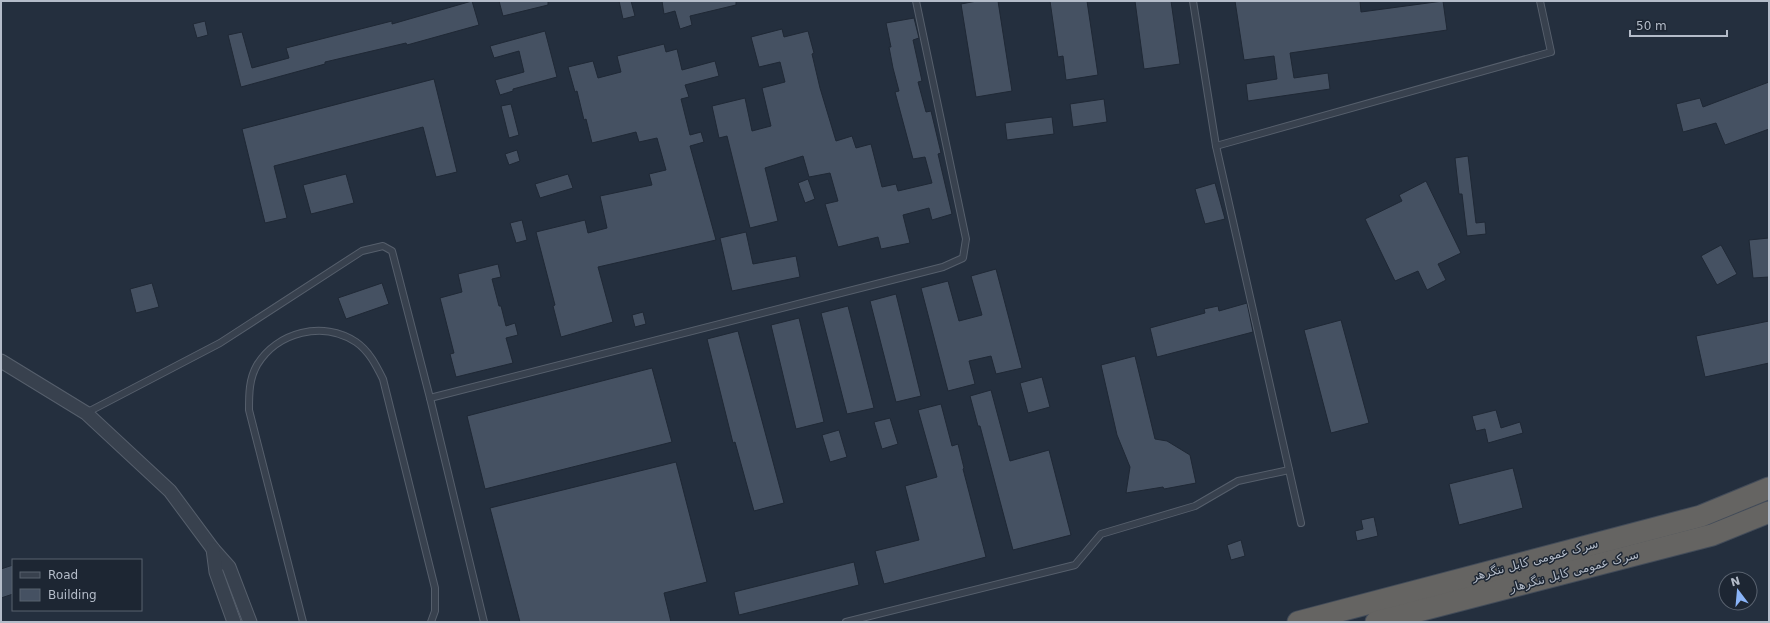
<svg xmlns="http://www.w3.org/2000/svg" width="1770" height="623" font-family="'DejaVu Sans','Noto Naskh Arabic',sans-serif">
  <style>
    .building { fill: #455162; stroke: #1f2835 }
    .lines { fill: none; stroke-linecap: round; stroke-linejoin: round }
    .service-casing { stroke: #565f6c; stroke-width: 8 }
    .minor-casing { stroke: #565f6c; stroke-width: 15 }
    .trunk-casing { stroke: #434c59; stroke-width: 23 }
    .service { stroke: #38414e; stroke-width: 6 }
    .minor { stroke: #38414e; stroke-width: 13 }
    .trunk { stroke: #656462; stroke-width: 21 }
    .labels { text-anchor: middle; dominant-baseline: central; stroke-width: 3; stroke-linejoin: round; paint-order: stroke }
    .street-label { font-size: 12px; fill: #b4bcc9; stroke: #1d2633 }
  </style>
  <rect width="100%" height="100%" fill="#242f3e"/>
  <g class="building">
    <path d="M472,1L479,25L407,45L406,43L325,62V64L241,87L228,35L242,32L252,68L289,58L286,48L392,21V24Z"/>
    <path d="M499,1H548V5L503,16Z"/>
    <path d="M619,1H631L635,16L623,19Z"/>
    <path d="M662,1H736V5L690,16L692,25L680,29L675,11L664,14Z"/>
    <path d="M977,1H998L1012,91L976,97L961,4Z"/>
    <path d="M1050,1H1087L1098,75L1066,80L1063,56L1058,57Z"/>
    <path d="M1135,1H1171L1180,64L1144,69Z"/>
    <path d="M1235,1H1360L1361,12L1443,1L1447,30L1290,53L1294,78L1328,73L1330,89L1248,101L1246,84L1277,79L1274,56L1244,60Z"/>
    <path d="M914,18L919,38L913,40L922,81L918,82L926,112L931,111L941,153L938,154L952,214L932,220L929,208L903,215L910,243L881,249L878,237L838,247L825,204L838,201L830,173L809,177L803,156L765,168L778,221L750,228L727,136L719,138L712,106L745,98L752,131L771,126L762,88L785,82L780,62L759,67L751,37L782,29L784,37L808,31L814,53L812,54L820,88L836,141L852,136L856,148L871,144L882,187L896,184L898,191L932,183L925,157L913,159L895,92L899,91L893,68L889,47H891L886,23Z"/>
    <path d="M205,21L208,35L197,38L193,24Z"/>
    <path d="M545,31L557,77L513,89V91L500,95L495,80L524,72L519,51L494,58L490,46Z"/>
    <path d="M664,44L666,52L677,49L682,70L715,61L719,76L685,85L689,97L681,99L690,135L701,132L704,142L690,146L716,240L598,267L613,322L561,337L553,306L555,305L536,232L585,220L588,233L607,228L600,196L652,185L649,174L666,170L657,138L639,142L636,132L592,143L586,119L584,120L577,91L575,92L568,67L593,61L598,78L621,72L617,56Z"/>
    <path d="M434,79L457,172L436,177L423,127L274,166L287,218L265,223L242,129Z"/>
    <path d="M1769,82V129L1725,145L1716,123L1683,132L1676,104L1700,98L1703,107Z"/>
    <path d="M1104,99L1107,122L1073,127L1070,104Z"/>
    <path d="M511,104L519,135L509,138L501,106Z"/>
    <path d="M1052,117L1054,134L1007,140L1005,123Z"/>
    <path d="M517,150L520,161L509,165L505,154Z"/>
    <path d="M1468,156L1476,223L1485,222L1486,234L1467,236L1462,194H1459L1455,158Z"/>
    <path d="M346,174L354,203L311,214L303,185Z"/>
    <path d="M568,174L573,188L540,198L535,184Z"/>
    <path d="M808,179L815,199L805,203L798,183Z"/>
    <path d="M1426,181L1461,253L1438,264L1446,280L1427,290L1418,271L1395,281L1365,219L1402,201L1399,195Z"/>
    <path d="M1215,183L1225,219L1205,224L1195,189Z"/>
    <path d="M522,220L527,240L516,243L510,223Z"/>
    <path d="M746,232L753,264L796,256L800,277L732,291L720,238Z"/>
    <path d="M1769,238V277L1753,278L1749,240Z"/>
    <path d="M1721,245L1737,274L1717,285L1701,256Z"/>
    <path d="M498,264L501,277L492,279L499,306H501L506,326L515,323L518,335L506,338L513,363L456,377L450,354L454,353L440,298L462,292L458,274Z"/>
    <path d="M996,269L1022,368L996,374L991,356L969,361L975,384L948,391L921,288L948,281L959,321L982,315L971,276Z"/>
    <path d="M152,283L159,307L136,313L130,289Z"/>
    <path d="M382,283L389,304L346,319L338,298Z"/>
    <path d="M896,294L921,396L896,402L870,301Z"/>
    <path d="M1247,303L1253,332L1157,357L1150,328L1205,313L1204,309L1218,306L1219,311Z"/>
    <path d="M848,306L874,408L847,414L821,313Z"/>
    <path d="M643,312L646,324L635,327L632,315Z"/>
    <path d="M799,318L824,422L796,429L771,325Z"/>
    <path d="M1341,320L1369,423L1331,433L1304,330Z"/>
    <path d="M1769,321V363L1705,377L1696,336Z"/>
    <path d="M738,331L784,503L754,511L735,442L733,443L707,339Z"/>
    <path d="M1135,356L1155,439L1167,441L1190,455L1196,483L1164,489L1163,487L1126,493L1130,467L1117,435L1101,365Z"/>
    <path d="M652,368L672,442L485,489L467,416Z"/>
    <path d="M1042,377L1050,407L1028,413L1020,383Z"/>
    <path d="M991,390L1010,461L1049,450L1071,535L1013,550L980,426H978L970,396Z"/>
    <path d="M941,404L952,446L958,444L964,468L963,469L986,557L884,584L875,551L919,540L905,486L937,477L918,410Z"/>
    <path d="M1496,410L1501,428L1520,422L1523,433L1488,443L1485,429L1476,431L1472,416Z"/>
    <path d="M890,418L898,444L882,449L874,422Z"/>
    <path d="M839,430L847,457L830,462L822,435Z"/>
    <path d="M676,462L707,582L664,593L671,622H520L490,508Z"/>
    <path d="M1513,468L1523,508L1459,525L1449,484Z"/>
    <path d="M1374,517L1378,536L1357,541L1355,531L1363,529L1361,520Z"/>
    <path d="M1241,540L1245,556L1231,560L1227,545Z"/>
    <path d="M854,562L859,585L739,615L734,592Z"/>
    <path d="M13,565V594L1,598V569Z"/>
  </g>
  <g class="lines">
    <g class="service-casing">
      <g id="service">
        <path d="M1193,1L1216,146L1301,523"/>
        <path d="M1216,146L1551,52L1540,1"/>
        <path d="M430,398L484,622"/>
        <path d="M86,413L220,343L362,251L383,246L392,251L430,398L943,267L963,258L966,239L916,1"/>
        <path d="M303,622L249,410C249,394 249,379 257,365C277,332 323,320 356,342C369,351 376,365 383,379L435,588V611L431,622"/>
        <path d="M846,622L1075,565L1101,534L1195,506L1238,481L1289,470"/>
      </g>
    </g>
    <g class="minor-casing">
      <g id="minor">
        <path d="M1,361L86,413L170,491L213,549L229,567L250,622"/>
        <path d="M213,549L216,572L234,622"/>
      </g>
    </g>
    <g class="trunk-casing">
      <g id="trunk">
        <path d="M1298,622L1701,516L1769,488"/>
        <path d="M1376,622L1712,535L1769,512"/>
      </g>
    </g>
    <use href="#service" class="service"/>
    <use href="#minor" class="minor"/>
    <use href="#trunk" class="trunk"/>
  </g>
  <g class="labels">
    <g class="street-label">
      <text transform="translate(1535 560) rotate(-15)">سرک عمومی کابل ننگرهر</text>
      <text transform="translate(1574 571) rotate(-15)">سرک عمومی کابل ننگرهار</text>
    </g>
  </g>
  <rect width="1770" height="623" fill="none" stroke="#b4bcc9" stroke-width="4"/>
  <rect x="12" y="559" width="130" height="52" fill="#1d2633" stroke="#59626f"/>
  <rect x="20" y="572" width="20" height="6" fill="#38414e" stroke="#59626f"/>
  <text x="48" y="579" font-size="12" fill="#b4bcc9">Road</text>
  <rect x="20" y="589" width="20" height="12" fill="#455162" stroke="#59626f"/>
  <text x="48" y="599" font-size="12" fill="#b4bcc9">Building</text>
  <g transform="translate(1738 591) rotate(344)"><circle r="19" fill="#1d2633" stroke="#59626f"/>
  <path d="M0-3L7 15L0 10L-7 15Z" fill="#8ab4f8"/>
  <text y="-6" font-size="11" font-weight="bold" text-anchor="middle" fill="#b4bcc9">N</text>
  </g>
  <path d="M1630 30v6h97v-6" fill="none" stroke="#b4bcc9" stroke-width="2"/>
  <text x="1636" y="30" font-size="12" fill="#b4bcc9" stroke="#1d2633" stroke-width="3" paint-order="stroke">50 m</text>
</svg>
